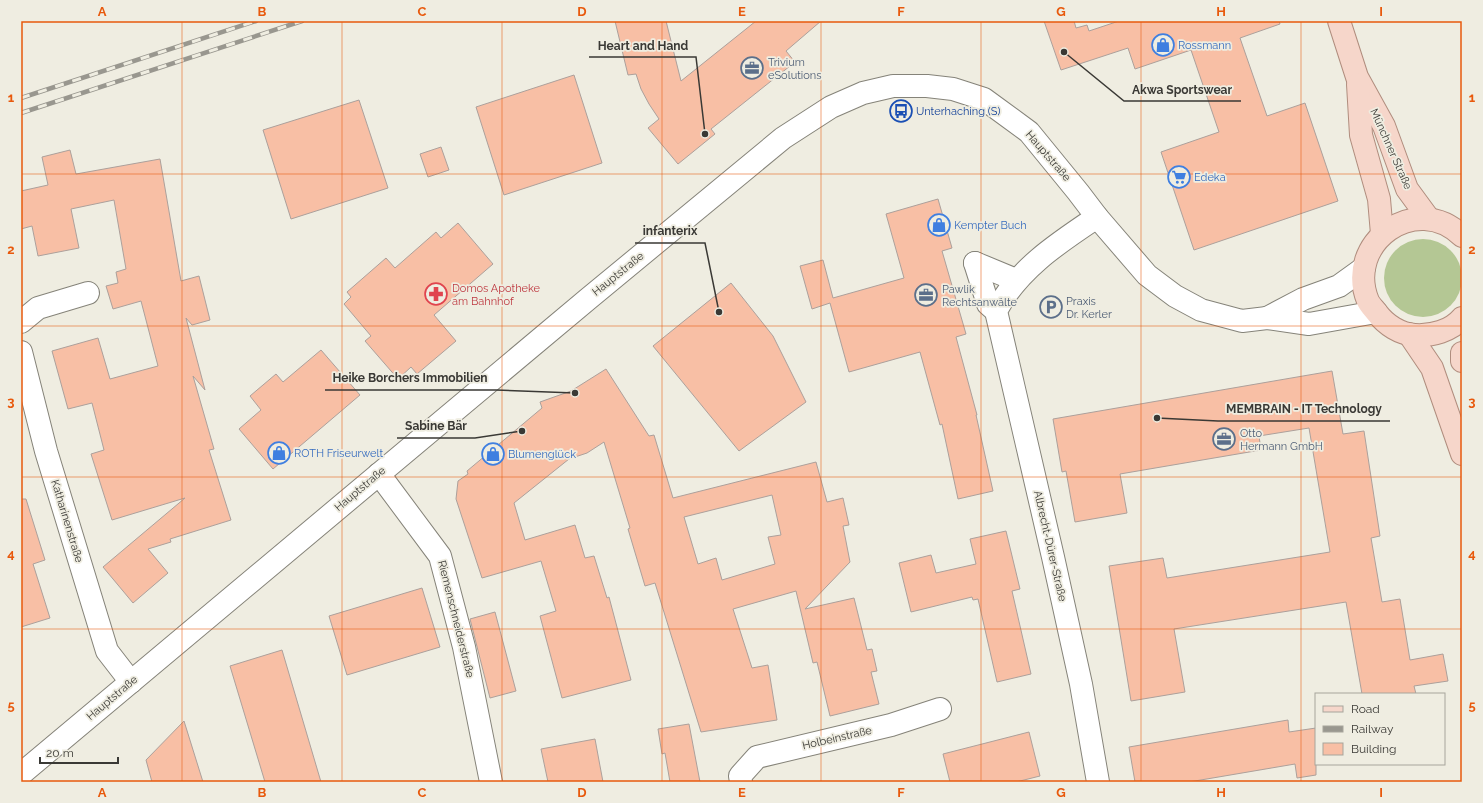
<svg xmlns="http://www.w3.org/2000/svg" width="1483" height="803" font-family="Raleway,sans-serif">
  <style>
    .green { fill: #b4c794 }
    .building { fill: #f8bfa5; stroke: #aca09b; fill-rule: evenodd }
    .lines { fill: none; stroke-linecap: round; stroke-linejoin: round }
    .minor-casing { stroke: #858379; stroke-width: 24 }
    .major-casing { stroke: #b08d7e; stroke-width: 24 }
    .minor { stroke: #fff; stroke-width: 22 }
    .major { stroke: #f6d6ca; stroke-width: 22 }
    .rail-casing { stroke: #99978f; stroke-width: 4.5 }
    .rail { stroke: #efede1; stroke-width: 3; stroke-dasharray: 9; stroke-linecap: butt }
    .grid { fill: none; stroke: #e8590c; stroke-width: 1; stroke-opacity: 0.55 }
    .labels { text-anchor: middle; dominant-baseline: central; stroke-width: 3.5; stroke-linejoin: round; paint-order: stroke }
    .shop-label { font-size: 11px; fill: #366cbe; stroke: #efede1; text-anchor: start }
    .service-label { font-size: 11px; fill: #4e5e75; stroke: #efede1; text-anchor: start }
    .transit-label { font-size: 11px; fill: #164399; stroke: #efede1; text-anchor: start }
    .street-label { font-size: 11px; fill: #3a3935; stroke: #efede1 }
    .health-label { font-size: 11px; fill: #be3a42; stroke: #efede1; text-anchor: start }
    .leader { fill: none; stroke: #3a3935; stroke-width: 1.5 }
    .callout-dot { fill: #3a3935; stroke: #efede1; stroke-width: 1.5 }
    .callout-label { font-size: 12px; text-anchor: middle; font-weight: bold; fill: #3a3935; stroke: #efede1; stroke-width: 3.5; stroke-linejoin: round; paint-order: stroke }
    .neatline { fill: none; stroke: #e8590c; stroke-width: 1.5 }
    .grid-label { font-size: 13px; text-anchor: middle; font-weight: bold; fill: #e8590c }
  </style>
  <rect width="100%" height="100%" fill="#efede1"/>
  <circle class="green" cx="1423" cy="278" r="39"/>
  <g class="building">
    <path d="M615,21H666L681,81L756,21H821L786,51L795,62L711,129L715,134L678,164L648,128L659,119L649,104L641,89L636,74L628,75Z"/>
    <path d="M1044,21H1074L1076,28L1087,25L1089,31L1119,21H1279L1280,24L1240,38L1267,116L1305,103L1338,201L1194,250L1161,152L1219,132L1191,50L1135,69L1128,48L1061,70Z"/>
    <path d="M574,75L602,163L504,195L476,107Z"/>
    <path d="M359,100L388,188L291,219L263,130Z"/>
    <path d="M441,147L449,170L428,177L420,154Z"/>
    <path d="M70,150L76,174L160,159L181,281L199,276L210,320L192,325L186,318L205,390L193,376L214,449L209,450L231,520L170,539L171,542L148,549L168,573L133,603L103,567L185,498L112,520L91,454L104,450L92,403L68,409L52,351L98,338L110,379L158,366L141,301L113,309L106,286L118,283L116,272L126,269L114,200L71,209L79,248L38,256L32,226L21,229V191L48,185L42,157Z"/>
    <path d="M938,199L952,248L942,251L966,334L956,337L977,415H976L993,491L958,499L942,424L940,425L920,352L849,372L830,303L812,309L800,266L823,260L833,298L904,278L886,214Z"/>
    <path d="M458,223L493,264L434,315L456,341L417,374L411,367L398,379L365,341L371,336L344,304L351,297L347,292L386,258L395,268L436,232L441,238Z"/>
    <path d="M731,283L773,336L806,402L739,451L653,346Z"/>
    <path d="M321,350L360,395L273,469L239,429L261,410L250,396L276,374L283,382Z"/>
    <path d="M606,369L649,436L654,435L673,498L816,462L827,502L843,498L849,525L843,526L850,562L805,609L854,598L867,650L872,649L877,671L871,672L879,704L830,716L817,662L813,663L796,591L733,609L752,668L768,665L777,720L701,732L655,583L645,586L628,529L630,528L604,442L587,453L569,459L514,503L525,540L575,525L585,558L594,556L607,598L609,597L631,680L562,698L540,616L556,611L541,561L482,578L456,499L458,481L468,474L467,471L542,408L540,402L571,391ZM772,495L781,535L768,537L775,564L722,580L716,558L698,564L684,517Z"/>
    <path d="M1332,371L1343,434L1364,431L1380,536L1371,538L1382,602L1400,599L1410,660L1443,654L1448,681L1414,686L1416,694H1362L1346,602L1174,629L1185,692L1131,701L1109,566L1163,558L1167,578L1330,552L1309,428L1259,436L1261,450L1120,474L1127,513L1075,522L1066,471L1062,472L1053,419Z"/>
    <path d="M21,499H26L45,560L33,564L50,618L21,627Z"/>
    <path d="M1006,531L1020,589L1012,591L1031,674L997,682L978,599L973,600L972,597L911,612L899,563L931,555L936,573L976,564L970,539Z"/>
    <path d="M422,588L440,647L347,675L329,616Z"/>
    <path d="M495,612L516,691L490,698L470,619Z"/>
    <path d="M282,650L321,782H265L230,666Z"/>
    <path d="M1288,720L1289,732L1316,728V775L1297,778L1295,764L1189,782H1135L1129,747Z"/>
    <path d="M184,721L203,782H152L146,760Z"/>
    <path d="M689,724L700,782H670L665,753L662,754L658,729Z"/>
    <path d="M1029,732L1040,776L1016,782H950L943,754Z"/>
    <path d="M595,739L603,782H548L541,749Z"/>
  </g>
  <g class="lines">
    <g class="minor-casing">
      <g id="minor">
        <path d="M1097,217C1058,243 1018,269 996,311L1053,557L1081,684L1098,782"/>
        <path d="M975,263L988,304L996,311"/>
        <path d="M975,263L1016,280"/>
        <path d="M1267,318L1303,299L1339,286L1364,268"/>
        <path d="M21,322L38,308L88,293"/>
        <path d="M21,352L46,451L107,651L131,682"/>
        <path d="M379,474L440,556L464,647L491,782"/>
        <path d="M21,774L588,299L783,138L831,107L863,93L893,86H927L953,89L984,99L1029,132L1078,192L1097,217L1147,275L1175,296L1201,310L1242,321L1267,318L1309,324L1376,312"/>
        <path d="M741,782L740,776L757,757L891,725L940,709"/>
      </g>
    </g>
    <g class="major-casing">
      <g id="major">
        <path d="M1339,21L1357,77L1384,126L1407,189L1429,219"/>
        <path d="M1358,84L1361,135L1379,199L1382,234"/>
        <path d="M1462,236C1416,191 1344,243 1368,301C1370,305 1374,309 1377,313C1386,325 1400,334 1415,335C1432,336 1451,331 1462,318"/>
        <path d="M1409,334L1432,368L1462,454"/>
        <path d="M1462,353V361"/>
      </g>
    </g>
    <use href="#minor" class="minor"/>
    <use href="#major" class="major"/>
    <g class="rail-casing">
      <g id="rail">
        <path d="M21,98L256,21"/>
        <path d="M21,113L302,21"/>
      </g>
    </g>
    <use href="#rail" class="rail"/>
  </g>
  <path class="grid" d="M182,21V782M342,21V782M502,21V782M662,21V782M821,21V782M981,21V782M1141,21V782M1301,21V782M21,174H1462M21,326H1462M21,477H1462M21,629H1462"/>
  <defs>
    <g id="shop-ring" transform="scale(1.15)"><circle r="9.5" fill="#efede1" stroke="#3f7fe0" stroke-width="1.5"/><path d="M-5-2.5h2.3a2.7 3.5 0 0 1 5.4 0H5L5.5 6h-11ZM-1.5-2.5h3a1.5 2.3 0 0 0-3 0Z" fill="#3f7fe0"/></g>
    <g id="office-ring" transform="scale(1.15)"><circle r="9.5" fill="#efede1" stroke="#5c6f8a" stroke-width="1.5"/><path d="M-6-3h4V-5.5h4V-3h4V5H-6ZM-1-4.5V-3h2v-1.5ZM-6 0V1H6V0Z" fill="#5c6f8a"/></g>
    <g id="bus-ring" transform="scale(1.15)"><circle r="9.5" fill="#efede1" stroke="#1a4fb4" stroke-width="1.5"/><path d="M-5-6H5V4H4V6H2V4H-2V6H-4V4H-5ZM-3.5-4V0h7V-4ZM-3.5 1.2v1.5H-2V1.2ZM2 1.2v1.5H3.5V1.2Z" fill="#1a4fb4"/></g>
    <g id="supermarket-ring" transform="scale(1.15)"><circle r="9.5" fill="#efede1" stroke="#3f7fe0" stroke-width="1.5"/><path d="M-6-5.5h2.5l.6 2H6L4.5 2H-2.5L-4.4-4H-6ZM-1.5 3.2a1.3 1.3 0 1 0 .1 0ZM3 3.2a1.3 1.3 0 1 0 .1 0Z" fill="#3f7fe0"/></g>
    <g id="pharmacy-ring" transform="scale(1.15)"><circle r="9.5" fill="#efede1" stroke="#e0444e" stroke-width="1.5"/><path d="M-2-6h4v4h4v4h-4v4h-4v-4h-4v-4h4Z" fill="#e0444e"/></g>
    <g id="parking-ring" transform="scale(1.15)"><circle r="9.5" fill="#efede1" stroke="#5c6f8a" stroke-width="1.5"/><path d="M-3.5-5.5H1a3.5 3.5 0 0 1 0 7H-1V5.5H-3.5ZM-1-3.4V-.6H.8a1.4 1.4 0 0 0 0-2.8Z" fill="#5c6f8a"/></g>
  </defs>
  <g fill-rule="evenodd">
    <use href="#shop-ring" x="1163" y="45"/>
    <use href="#office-ring" x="752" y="68"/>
    <use href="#bus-ring" x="901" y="111"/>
    <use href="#supermarket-ring" x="1179" y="177"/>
    <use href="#shop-ring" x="939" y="225"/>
    <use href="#pharmacy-ring" x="436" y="294"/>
    <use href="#office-ring" x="926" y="295"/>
    <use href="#parking-ring" x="1051" y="307"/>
    <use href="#office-ring" x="1224" y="439"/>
    <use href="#shop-ring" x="279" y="453"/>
    <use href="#shop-ring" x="493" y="454"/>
  </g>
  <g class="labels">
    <g class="shop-label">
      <text x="1178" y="45">Rossmann</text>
      <text x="1194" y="177">Edeka</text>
      <text x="954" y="225">Kempter Buch</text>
      <text x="294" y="453">ROTH Friseurwelt</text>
      <text x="508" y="454">Blumenglück</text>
    </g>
    <g class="service-label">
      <text x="768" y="62">Trivium<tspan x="768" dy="13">eSolutions</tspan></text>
      <text x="942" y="289">Pawlik<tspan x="942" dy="13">Rechtsanwälte</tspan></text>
      <text x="1066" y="301">Praxis<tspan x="1066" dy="13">Dr. Kerler</tspan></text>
      <text x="1240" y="433">Otto<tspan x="1240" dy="13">Hermann GmbH</tspan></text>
    </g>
    <g class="transit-label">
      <text x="916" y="111">Unterhaching (S)</text>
    </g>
    <g class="street-label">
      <text transform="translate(1391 149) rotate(66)">Münchner Straße</text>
      <text transform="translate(1048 156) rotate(49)">Hauptstraße</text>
      <text transform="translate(618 274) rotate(-39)">Hauptstraße</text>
      <text transform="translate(360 489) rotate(-40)">Hauptstraße</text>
      <text transform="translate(67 521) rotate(73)">Katharinenstraße</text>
      <text transform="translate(1050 546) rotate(77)">Albrecht-Dürer-Straße</text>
      <text transform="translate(456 619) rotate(76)">Riemenschneiderstraße</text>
      <text transform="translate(112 698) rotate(-40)">Hauptstraße</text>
      <text transform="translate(837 738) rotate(-13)">Holbeinstraße</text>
    </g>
    <g class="health-label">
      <text x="452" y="288">Domos Apotheke<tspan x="452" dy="13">am Bahnhof</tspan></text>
    </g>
  </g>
  <path class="leader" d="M705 134L696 57H589M1064 52L1124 101H1241M719 312L705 243H635M575 393L496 390H325M1157 418L1218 421H1390M522 431L475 438H397"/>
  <g class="callout-dot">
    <circle cx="705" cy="134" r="4"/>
    <circle cx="1064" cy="52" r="4"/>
    <circle cx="719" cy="312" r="4"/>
    <circle cx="575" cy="393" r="4"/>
    <circle cx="1157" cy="418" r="4"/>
    <circle cx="522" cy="431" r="4"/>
  </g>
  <g class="callout-label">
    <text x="643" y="50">Heart and Hand</text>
    <text x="1182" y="94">Akwa Sportswear</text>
    <text x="670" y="235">infanterix</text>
    <text x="410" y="382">Heike Borchers Immobilien</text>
    <text x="1304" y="413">MEMBRAIN - IT Technology</text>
    <text x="436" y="430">Sabine Bär</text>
  </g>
  <rect width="1483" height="803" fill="none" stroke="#efede1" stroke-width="44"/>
  <rect x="1315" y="693" width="130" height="72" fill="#efede1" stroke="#a7a59c"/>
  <rect x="1323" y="706" width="20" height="6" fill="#f6d6ca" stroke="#a7a59c"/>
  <text x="1351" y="713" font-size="12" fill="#3a3935">Road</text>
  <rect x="1323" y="726" width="20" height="6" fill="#99978f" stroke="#a7a59c"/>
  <text x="1351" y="733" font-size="12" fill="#3a3935">Railway</text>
  <rect x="1323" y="743" width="20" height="12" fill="#f8bfa5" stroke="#a7a59c"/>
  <text x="1351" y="753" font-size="12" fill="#3a3935">Building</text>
  <path d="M40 757v6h78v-6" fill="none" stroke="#3a3935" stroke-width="2"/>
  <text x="46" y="757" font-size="12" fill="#3a3935" stroke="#efede1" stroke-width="3" paint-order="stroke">20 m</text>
  <rect x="22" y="22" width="1439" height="759" class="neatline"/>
  <g class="grid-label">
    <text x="102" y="16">A</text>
    <text x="262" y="16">B</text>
    <text x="422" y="16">C</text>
    <text x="582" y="16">D</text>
    <text x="742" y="16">E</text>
    <text x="901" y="16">F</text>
    <text x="1061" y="16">G</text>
    <text x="1221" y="16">H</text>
    <text x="1381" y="16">I</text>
    <text x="11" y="102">1</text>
    <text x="1472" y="102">1</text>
    <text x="11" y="254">2</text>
    <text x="1472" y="254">2</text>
    <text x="11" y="406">3</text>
    <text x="1472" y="406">3</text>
    <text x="11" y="558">4</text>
    <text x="1472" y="558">4</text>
    <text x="11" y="710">5</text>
    <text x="1472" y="710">5</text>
    <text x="102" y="797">A</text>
    <text x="262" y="797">B</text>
    <text x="422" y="797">C</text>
    <text x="582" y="797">D</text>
    <text x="742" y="797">E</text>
    <text x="901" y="797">F</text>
    <text x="1061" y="797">G</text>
    <text x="1221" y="797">H</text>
    <text x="1381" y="797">I</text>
  </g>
</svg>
